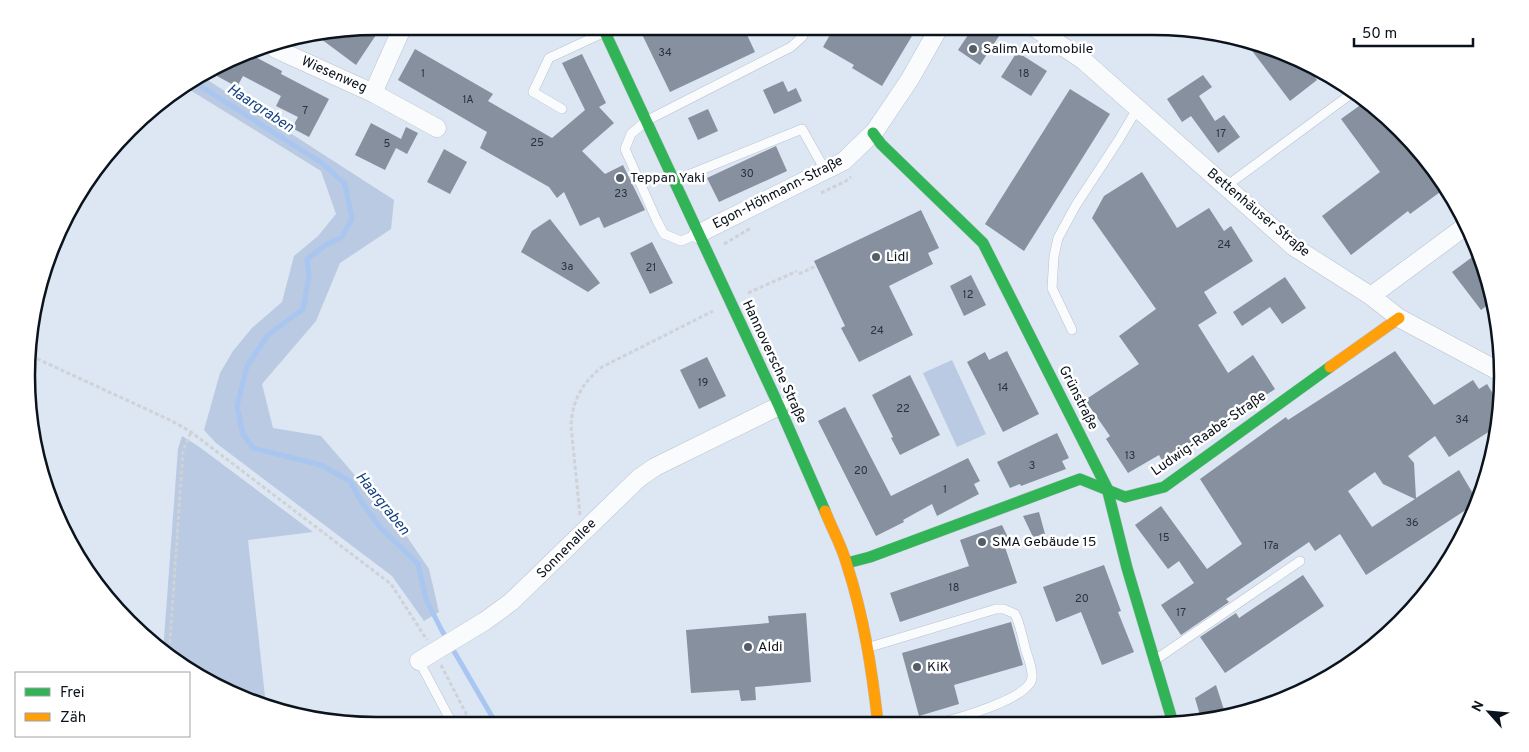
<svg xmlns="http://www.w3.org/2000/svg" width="1529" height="752" font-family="Overpass,sans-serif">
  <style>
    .green { fill: #b9cae2 }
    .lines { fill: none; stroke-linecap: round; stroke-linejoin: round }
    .stream { stroke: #a8c6f0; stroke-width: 5 }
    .building { fill: #86909e; fill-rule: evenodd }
    .lane-casing { stroke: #bac2ce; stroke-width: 10 }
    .street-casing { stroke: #bac2ce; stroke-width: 19 }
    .fast-casing { stroke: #bac2ce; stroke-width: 12 }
    .slow-casing { stroke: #bac2ce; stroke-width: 12 }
    .path { stroke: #cfd2d6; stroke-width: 3; stroke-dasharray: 4 2.5; stroke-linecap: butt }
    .lane { stroke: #fafbfd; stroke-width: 9 }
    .street { stroke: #fafbfd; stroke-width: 18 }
    .fast { stroke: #30b455; stroke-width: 11 }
    .slow { stroke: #ff9f0a; stroke-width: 11 }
    .poi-dot { fill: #545d68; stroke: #fff; stroke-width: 2 }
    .labels { text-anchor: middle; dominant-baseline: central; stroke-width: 5; stroke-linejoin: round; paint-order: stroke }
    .number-label { font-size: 11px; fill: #2a323d }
    .poi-label { font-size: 14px; fill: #0b131d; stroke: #fff; text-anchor: start }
    .street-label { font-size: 14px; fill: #0b131d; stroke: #fff }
    .water-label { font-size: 15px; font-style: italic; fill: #124281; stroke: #fff }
    .rim { fill: none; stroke: #0b131d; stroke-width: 2.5 }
  </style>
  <rect width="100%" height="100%" fill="#dde6f3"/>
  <g class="green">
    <path d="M203,77L394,200L391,229L340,263L316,321L262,384L273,428L321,436L403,531L429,569L439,612L424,621L392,576L216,443L204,430L220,373L233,351L252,328L282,302L294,256L318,236L336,214L321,171L185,87Z"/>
    <path d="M952,360L986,434L957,447L923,373Z"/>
    <path d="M182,436L198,446L313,532L248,540L266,706C229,695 193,676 163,652L178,449Z"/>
  </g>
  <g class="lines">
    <path class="stream" d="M194,82L322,163L345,184L352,219L342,237L326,245L307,259L309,276L303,309L268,335L247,366L237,406L243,434L253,448L321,465L350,481L361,501L379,526L418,564L426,599L441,629L497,725"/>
  </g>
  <g class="building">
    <path d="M376,26H382L356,65L317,36Z"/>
    <path d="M638,26H743L755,52L670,92Z"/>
    <path d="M835,26H918L882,86L852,68L854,65L823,47Z"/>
    <path d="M974,26H985L999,36L980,65L958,50Z"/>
    <path d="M1244,40L1287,53L1303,62L1317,80L1290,101Z"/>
    <path d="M415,49L493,94L488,101L552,138L585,110L562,63L582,54L606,103L599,107L614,123L582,151L605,174L623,165L645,210L604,228L599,217L580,226L564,192L557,198L549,187L480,148L487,132L398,80Z"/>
    <path d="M1017,52L1047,71L1031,96L1001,77Z"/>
    <path d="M248,53L282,71L281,74L329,99L309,137L292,128L298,117L276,106L281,96L243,76L237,87L217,76L223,67Z"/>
    <path d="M1203,75L1212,87L1199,96L1215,121L1224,115L1240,137L1218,153L1191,116L1182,122L1167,99Z"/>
    <path d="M783,81L788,92L796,88L802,101L774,114L763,90Z"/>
    <path d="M1070,89L1110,114L1024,251L985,224Z"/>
    <path d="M1366,101L1401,129L1447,187L1410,214L1408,211L1351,255L1322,216L1380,172L1341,119Z"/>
    <path d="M708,109L718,131L698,140L688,118Z"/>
    <path d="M371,123L401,139L406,127L418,133L407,154L396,148L385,170L355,155Z"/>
    <path d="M776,146L787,171L719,202L707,178Z"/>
    <path d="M444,149L467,162L450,194L427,182Z"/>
    <path d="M1142,172L1177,228L1209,208L1224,231L1231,226L1253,261L1204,292L1217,313L1198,325L1228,373L1253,355L1275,389L1164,464L1159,455L1128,473L1106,439L1110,436L1085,400L1139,364L1119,336L1156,309L1092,218L1104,196Z"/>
    <path d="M921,210L939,248L928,253L933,264L889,286L913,335L859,362L841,328L845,326L814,261Z"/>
    <path d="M550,219L600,283L588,292L521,252L532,231Z"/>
    <path d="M652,242L673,283L650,294L630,253Z"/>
    <path d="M1479,252L1494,300L1481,310L1452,272Z"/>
    <path d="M971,275L986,305L964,316L950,286Z"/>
    <path d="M1285,277L1306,308L1282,324L1270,307L1242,326L1233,312Z"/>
    <path d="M1007,351L1039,414L1003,432L967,362L985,352L989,360Z"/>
    <path d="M1395,351L1434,405L1473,380L1479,389L1487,384L1500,405L1498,426L1449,457L1435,436L1408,456L1414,463L1416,498L1459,470L1478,502L1366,575L1340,534L1315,551L1309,542L1226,599L1229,602L1181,635L1161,605L1194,583L1179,561L1168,569L1135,525L1161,506L1207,569L1242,544L1200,479L1286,417L1288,420ZM1375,472L1383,484L1415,499L1372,527L1348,491Z"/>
    <path d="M707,357L726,396L699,409L680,370Z"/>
    <path d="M910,375L940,435L900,455L891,438L893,437L872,395Z"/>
    <path d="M845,407L891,496L968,458L980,481L974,484L979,494L937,516L932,504L903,520L904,522L876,536L818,421Z"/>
    <path d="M1057,433L1069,458L1062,461L1066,469L1021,486L1020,484L1010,488L997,462Z"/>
    <path d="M1039,512L1045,534L1033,537L1023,516Z"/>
    <path d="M1002,525L1010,542L1004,544L1017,583L900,622L890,593L969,566L960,540Z"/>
    <path d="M1104,565L1121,611L1118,612L1134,652L1102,665L1081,612L1056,622L1043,587Z"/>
    <path d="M1303,575L1324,606L1225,673L1200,637L1236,613L1239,618Z"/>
    <path d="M806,613L811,682L755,687L756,700L741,701L739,690L691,693L686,630L769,623L768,616Z"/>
    <path d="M1011,622L1023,665L954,685L959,704L919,716L902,653Z"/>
    <path d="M1216,685L1226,716L1202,722L1195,698Z"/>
  </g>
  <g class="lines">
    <g class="lane-casing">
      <g id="lane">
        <path d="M562,109L533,92L549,58L603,33"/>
        <path d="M676,180L802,129L825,170"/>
        <path d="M1225,187L1355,91"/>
        <path d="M698,234L681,241L664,234L657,221L625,149L631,134L646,121L791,47L802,37L808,26"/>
        <path d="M1072,330L1052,288L1054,256L1058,238L1076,205L1118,141L1137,109"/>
        <path d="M870,647L996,609H1004L1015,614C1020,624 1022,636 1025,647C1027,656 1033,668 1032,678C1029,699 956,719 936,724"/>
        <path d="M1155,660L1300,561"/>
        <path d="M419,661L453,725"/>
      </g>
    </g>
    <g class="street-casing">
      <g id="street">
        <path d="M1032,26L1083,60L1294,247L1371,296L1399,318L1502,373"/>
        <path d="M269,44L276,49L373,93L437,128"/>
        <path d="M373,93L403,26"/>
        <path d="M698,234L844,161L875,131L910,79L940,26"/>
        <path d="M1371,296L1467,225"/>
        <path d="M419,661L485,621L511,602L639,478L655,467L779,406"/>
      </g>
    </g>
    <g class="fast-casing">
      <g id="fast">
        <path d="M602,26L779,406L825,511"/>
        <path d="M873,133L881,144L983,243L1107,488L1127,568L1173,723"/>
        <path d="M847,563L870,557L1080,479L1125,497L1164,487L1330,367"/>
      </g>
    </g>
    <g class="slow-casing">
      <g id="slow">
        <path d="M1330,367L1399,318"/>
        <path d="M825,511C832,529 842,546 847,565C864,617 872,670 878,724"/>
      </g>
    </g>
    <g class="path">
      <path d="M821,193L846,181L851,177"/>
      <path d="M724,244L751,228"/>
      <path d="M799,274L816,266"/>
      <path d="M748,293L797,271"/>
      <path d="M31,356L172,421L191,432L391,584L427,640"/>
      <path d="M580,515L571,426C572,401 582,383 602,367L713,311"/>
      <path d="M169,656L183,451L191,432"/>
      <path d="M441,665L472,725"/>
    </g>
    <use href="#lane" class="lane"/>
    <use href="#street" class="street"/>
    <use href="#fast" class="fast"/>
    <use href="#slow" class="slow"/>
  </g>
  <g class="poi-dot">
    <circle cx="973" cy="49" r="5"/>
    <circle cx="620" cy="178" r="5"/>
    <circle cx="876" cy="257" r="5"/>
    <circle cx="982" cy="542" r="5"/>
    <circle cx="748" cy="647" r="5"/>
    <circle cx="917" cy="667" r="5"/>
  </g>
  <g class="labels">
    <g class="number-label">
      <text x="665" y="53">34</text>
      <text x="423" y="74">1</text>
      <text x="1024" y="74">18</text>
      <text x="468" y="100">1A</text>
      <text x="305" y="111">7</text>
      <text x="1221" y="134">17</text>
      <text x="537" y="143">25</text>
      <text x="387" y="144">5</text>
      <text x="747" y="174">30</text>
      <text x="621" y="194">23</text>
      <text x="1224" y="245">24</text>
      <text x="567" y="267">3a</text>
      <text x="651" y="268">21</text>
      <text x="968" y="295">12</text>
      <text x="877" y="331">24</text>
      <text x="703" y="383">19</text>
      <text x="1003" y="388">14</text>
      <text x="903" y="409">22</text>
      <text x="1462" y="420">34</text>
      <text x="1130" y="456">13</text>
      <text x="1032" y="466">3</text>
      <text x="861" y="471">20</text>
      <text x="945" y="490">1</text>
      <text x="1412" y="523">36</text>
      <text x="1164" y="538">15</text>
      <text x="1271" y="546">17a</text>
      <text x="954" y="588">18</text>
      <text x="1082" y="599">20</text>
      <text x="1181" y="613">17</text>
    </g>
    <g class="poi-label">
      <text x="983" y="49">Salim Automobile</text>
      <text x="630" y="178">Teppan Yaki</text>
      <text x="886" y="257">Lidl</text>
      <text x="992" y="542">SMA Gebäude 15</text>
      <text x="758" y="647">Aldi</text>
      <text x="927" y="667">KiK</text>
    </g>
    <g class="street-label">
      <text transform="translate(334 75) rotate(24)">Wiesenweg</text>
      <text transform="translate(778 193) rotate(-27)">Egon-Höhmann-Straße</text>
      <text transform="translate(1258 213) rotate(40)">Bettenhäuser Straße</text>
      <text transform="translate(774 362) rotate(65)">Hannoversche Straße</text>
      <text transform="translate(1078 398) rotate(63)">Grünstraße</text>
      <text transform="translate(1209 434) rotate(-35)">Ludwig-Raabe-Straße</text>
      <text transform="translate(567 549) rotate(-45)">Sonnenallee</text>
    </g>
    <g class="water-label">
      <text transform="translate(260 109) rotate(33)">Haargraben</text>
      <text transform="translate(382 504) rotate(51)">Haargraben</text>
    </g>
  </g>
  <path d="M0 0H1529V752H0ZM376 35H1153A341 341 0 0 1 1494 376V376A341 341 0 0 1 1153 717H376A341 341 0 0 1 35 376V376A341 341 0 0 1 376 35Z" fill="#fff" fill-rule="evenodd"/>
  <path class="rim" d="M376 35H1153A341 341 0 0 1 1494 376V376A341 341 0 0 1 1153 717H376A341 341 0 0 1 35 376V376A341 341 0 0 1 376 35Z"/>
  <rect x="15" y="672" width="175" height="65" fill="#ffffff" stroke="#9da1a5"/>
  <rect x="25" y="688" width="25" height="8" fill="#30b455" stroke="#9da1a5"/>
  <text x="60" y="697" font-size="15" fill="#0b131d">Frei</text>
  <rect x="25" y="713" width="25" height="8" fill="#ff9f0a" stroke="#9da1a5"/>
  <text x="60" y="722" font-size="15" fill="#0b131d">Zäh</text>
  <g transform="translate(1489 712) rotate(297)" stroke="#ffffff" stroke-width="4" paint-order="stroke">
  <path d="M0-4L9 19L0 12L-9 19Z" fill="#0b131d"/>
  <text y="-8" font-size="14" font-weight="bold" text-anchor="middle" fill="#0b131d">N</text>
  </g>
  <path d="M1354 38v8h119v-8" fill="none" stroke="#0b131d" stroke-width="2.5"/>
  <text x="1362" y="38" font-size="15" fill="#0b131d" stroke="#ffffff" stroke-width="4" paint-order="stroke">50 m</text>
</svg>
